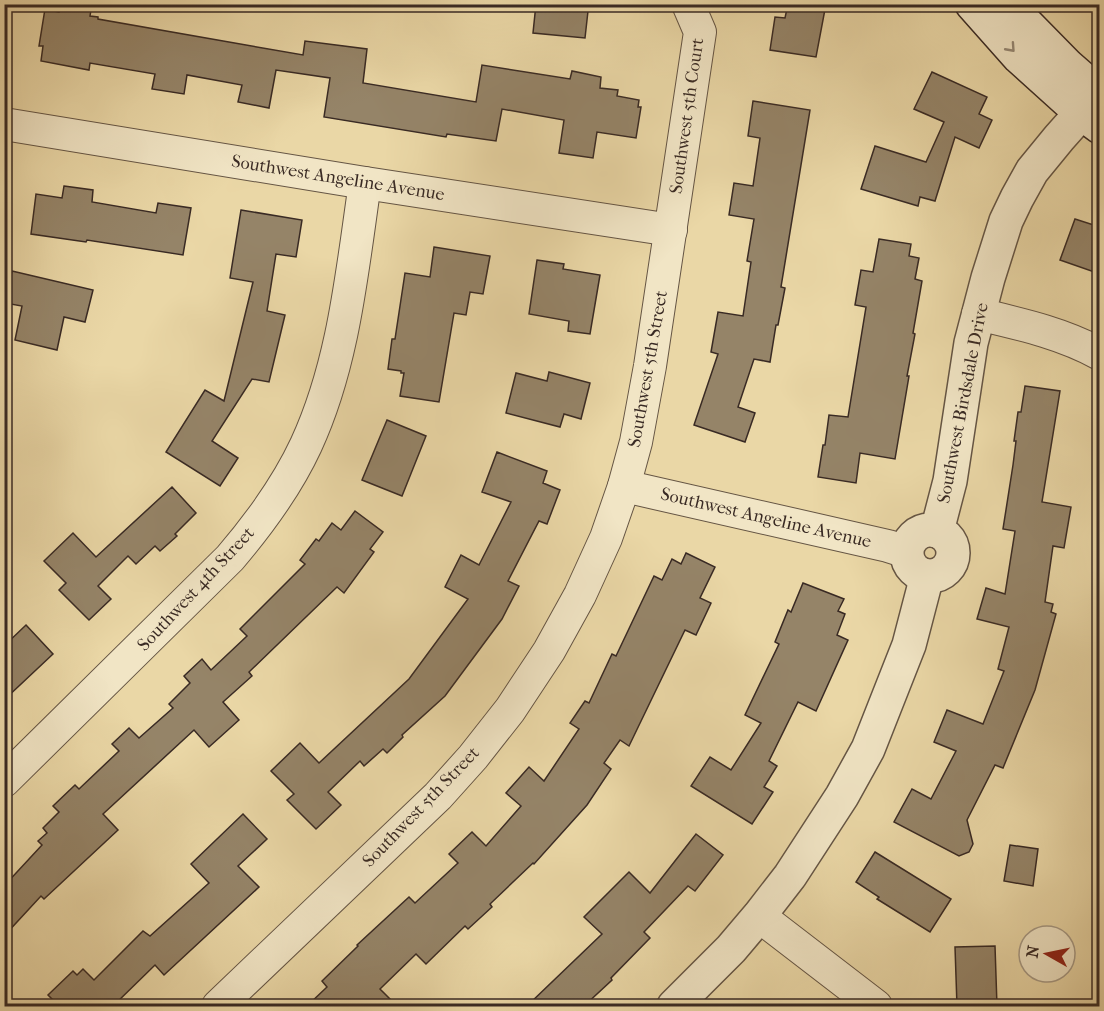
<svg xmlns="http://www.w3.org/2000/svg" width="1104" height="1011" font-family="'IM FELL French Canon',serif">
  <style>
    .building { fill: #958468; stroke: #392a24; stroke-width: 1.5 }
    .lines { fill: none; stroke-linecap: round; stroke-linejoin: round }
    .minor-casing { stroke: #655544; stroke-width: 34 }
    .tertiary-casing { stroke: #655544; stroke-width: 36 }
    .secondary-casing { stroke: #392a24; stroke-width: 36 }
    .minor { stroke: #f1e5c5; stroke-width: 32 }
    .tertiary { stroke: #f1e5c5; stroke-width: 33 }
    .secondary { stroke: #f1e5c5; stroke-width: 33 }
    .oneway { stroke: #958874 }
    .labels { text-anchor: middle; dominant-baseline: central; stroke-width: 5; stroke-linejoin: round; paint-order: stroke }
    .street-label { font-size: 18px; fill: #392a24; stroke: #f1e5c5 }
  </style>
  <rect width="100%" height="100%" fill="#ead7a6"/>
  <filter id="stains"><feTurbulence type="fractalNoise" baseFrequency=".00333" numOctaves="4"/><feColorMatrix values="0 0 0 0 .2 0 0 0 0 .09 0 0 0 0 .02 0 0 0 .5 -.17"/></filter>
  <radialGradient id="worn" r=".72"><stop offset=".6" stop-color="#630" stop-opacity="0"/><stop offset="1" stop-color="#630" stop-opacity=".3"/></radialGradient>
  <g class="building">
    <path d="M61,4H92L90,16L98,17V19L303,55L305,41L367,49L363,83L476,102L482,65L570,79L572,71L601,77L600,88L618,90L617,96L639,100L638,107H641L636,138L597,132L593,158L559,153L564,120L502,109L496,141L447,134L446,137L324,117L330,78L276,70L269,108L238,102L242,85L187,75L184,94L152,89L155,74L90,63L89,70L41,61L43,46H39L45,9L59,12Z"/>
    <path d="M536,4H579L578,10L588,11L585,38L533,33Z"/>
    <path d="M788,4H826L816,57L770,50L775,17L785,18Z"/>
    <path d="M932,72L987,97L979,114L992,120L979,148L955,137L935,201L920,197L918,206L861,189L875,146L926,162L944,122L914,109Z"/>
    <path d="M753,101L810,110L781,287L785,288L778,325H776L770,362L754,359L738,407L755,413L745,442L694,425L718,354L711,352L718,312L743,316L751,262L747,261L754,219L729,215L734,183L753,186L760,138L748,136Z"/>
    <path d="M64,186L93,190L92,202L156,213L158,203L191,208L183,255L87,240L86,242L31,234L36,194L62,198Z"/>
    <path d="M241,210L302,220L296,257L276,254L267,311L285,315L269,382L252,379L212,441L238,458L220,486L166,452L205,390L224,401L253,282L230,278Z"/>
    <path d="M1075,219L1100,227V274L1060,260Z"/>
    <path d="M879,239L911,244L909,256L919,258L915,279L922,281L913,333L915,334L907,376H909L895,459L860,453L856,483L818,477L823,445H825L829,415L848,417L866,307L855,305L861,270L873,272Z"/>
    <path d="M434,247L490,256L483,294L470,292L466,315L454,313L439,402L400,396L404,373H401V371L388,369L392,339H395L405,273L430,277Z"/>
    <path d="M537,260L564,264L563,269L600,275L590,334L568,331L569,321L529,314Z"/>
    <path d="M12,271L93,290L85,322L64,317L57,350L15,340L22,306L5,303Z"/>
    <path d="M549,372L590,383L581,419L564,414L560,427L506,413L516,373L547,381Z"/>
    <path d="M1025,386L1060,391L1042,502L1071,507L1064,548L1053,546L1045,602L1053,604L1051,612L1056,614L1035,690L1003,768L995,765L967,820L973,844L969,852L959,856L894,822L912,789L931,799L956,751L934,742L947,710L983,724L1004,671L998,669L1009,627L977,619L986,588L1005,594L1015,531L1003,529L1013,465L1016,441H1014L1018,412H1021Z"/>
    <path d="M387,420L426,436L402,496L362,480Z"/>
    <path d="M497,452L547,471L543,483L560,490L547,524L539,521L508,581L519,586L502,619L445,696L402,735L403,737L387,753L383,749L364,766L360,761L328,792L341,805L316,829L287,800L294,794L271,771L300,743L319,763L409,679L468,599L445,587L461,555L479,565L511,502L482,492Z"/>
    <path d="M172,487L196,513L175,534L177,536L160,551L155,546L136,564L128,556L98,586L111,599L89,620L59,590L66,583L44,561L73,533L96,557Z"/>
    <path d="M355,511L383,532L370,549L374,552L344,593L337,587L249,672L252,676L223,702L239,720L209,747L194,730L103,814L118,830L44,899L41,896L4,936V886L42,845L38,841L47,833L43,828L59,812L53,806L75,785L79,789L119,751L112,744L129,728L139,738L173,708L169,704L190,683L184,676L202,659L211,670L247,636L240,629L305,564L300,560L316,539L319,541L332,523L341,530Z"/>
    <path d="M686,553L715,567L700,598L711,603L696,635L685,630L629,746L620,740L604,763L611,769L587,805L534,864L533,863L490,904L492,907L468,929L465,926L426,964L416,954L380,989L397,1006H307L327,987L322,981L358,946L357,945L409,897L415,903L458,863L449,854L472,832L486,846L521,806L506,793L529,767L544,781L579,729L570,723L585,701L589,703L612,654L616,656L654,576L662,580L672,559L681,564Z"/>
    <path d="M803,583L844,599L838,611L845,614L837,635L848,640L816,711L798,702L769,761L777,766L764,787L773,792L752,824L691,786L710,757L731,770L761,723L745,715L779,644L775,642L788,610L791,612Z"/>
    <path d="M26,625L53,654L4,700V646Z"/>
    <path d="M243,814L267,839L238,866L259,887L164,975L155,965L113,1006H59L48,995L73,971L77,975L83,969L94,980L143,931L150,936L209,883L191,864Z"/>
    <path d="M696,834L723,855L695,891L688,886L644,932L650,938L611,978L612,980L584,1006H527L602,934L584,917L629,872L650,893Z"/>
    <path d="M1010,845L1038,849L1033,886L1004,881Z"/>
    <path d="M875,852L951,899L930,932L877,899L879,897L856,882Z"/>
    <path d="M995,946L997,1006H957L955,947Z"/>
  </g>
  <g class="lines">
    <g class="minor-casing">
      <g id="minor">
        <path d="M4,124L365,183L671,230"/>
        <path d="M978,314C1020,324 1062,333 1100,354"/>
        <path d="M624,486L888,546L907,552"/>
        <path d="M4,781L230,558C259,524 287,486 306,445C344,363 352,271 365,183"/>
        <path d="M759,916L876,1006"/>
        <path d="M218,1006L438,796L473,757L510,710L549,651L580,595L606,538L624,486L636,442L650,366L700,32L688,4"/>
      </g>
    </g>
    <g class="tertiary-casing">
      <g id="tertiary">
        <circle cx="930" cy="553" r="23"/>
        <path d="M937,531L950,481L971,343L988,278L1006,221L1017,198L1032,171L1059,138L1099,93"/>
        <path d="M674,1006L731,949L759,916L790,876L842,796L868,749L909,645L927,576"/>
      </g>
    </g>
    <g class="secondary-casing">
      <g id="secondary">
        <path d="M972,4L1019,57L1081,113L1100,127"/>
        <path d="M1007,4L1068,66L1100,94"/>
      </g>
    </g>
    <use href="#minor" class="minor"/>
    <use href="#tertiary" class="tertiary"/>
    <use href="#secondary" class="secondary"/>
  </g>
  <defs><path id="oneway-chevron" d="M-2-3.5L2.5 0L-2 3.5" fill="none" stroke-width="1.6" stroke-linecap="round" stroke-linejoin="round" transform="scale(1.5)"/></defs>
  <use class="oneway" href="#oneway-chevron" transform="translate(1011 48) rotate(48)"/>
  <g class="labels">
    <g class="street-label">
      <text transform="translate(687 116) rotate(-82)">Southwest 5th Court</text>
      <text transform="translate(338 178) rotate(9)">Southwest Angeline Avenue</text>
      <text transform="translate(648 369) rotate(-80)">Southwest 5th Street</text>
      <text transform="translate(963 403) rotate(-79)">Southwest Birdsdale Drive</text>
      <text transform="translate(766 518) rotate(13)">Southwest Angeline Avenue</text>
      <text transform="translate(196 589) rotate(-47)">Southwest 4th Street</text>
      <text transform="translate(421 807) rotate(-46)">Southwest 5th Street</text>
    </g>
  </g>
  <rect width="1104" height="1011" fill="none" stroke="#ead7a6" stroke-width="24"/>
  <rect x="6" y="6" width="1092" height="999" fill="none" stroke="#392a24" stroke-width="3"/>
  <rect x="12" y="12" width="1080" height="987" fill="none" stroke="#392a24" stroke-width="1.5"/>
  <g transform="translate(1047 954) rotate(279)"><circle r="28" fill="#f1e5c5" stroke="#a79a85" stroke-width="1.5"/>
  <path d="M0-4.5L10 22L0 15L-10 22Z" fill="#8f2418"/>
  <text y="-9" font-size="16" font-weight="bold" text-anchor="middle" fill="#392a24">N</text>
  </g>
  <rect width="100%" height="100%" filter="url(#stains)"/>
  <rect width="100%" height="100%" fill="url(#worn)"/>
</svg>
